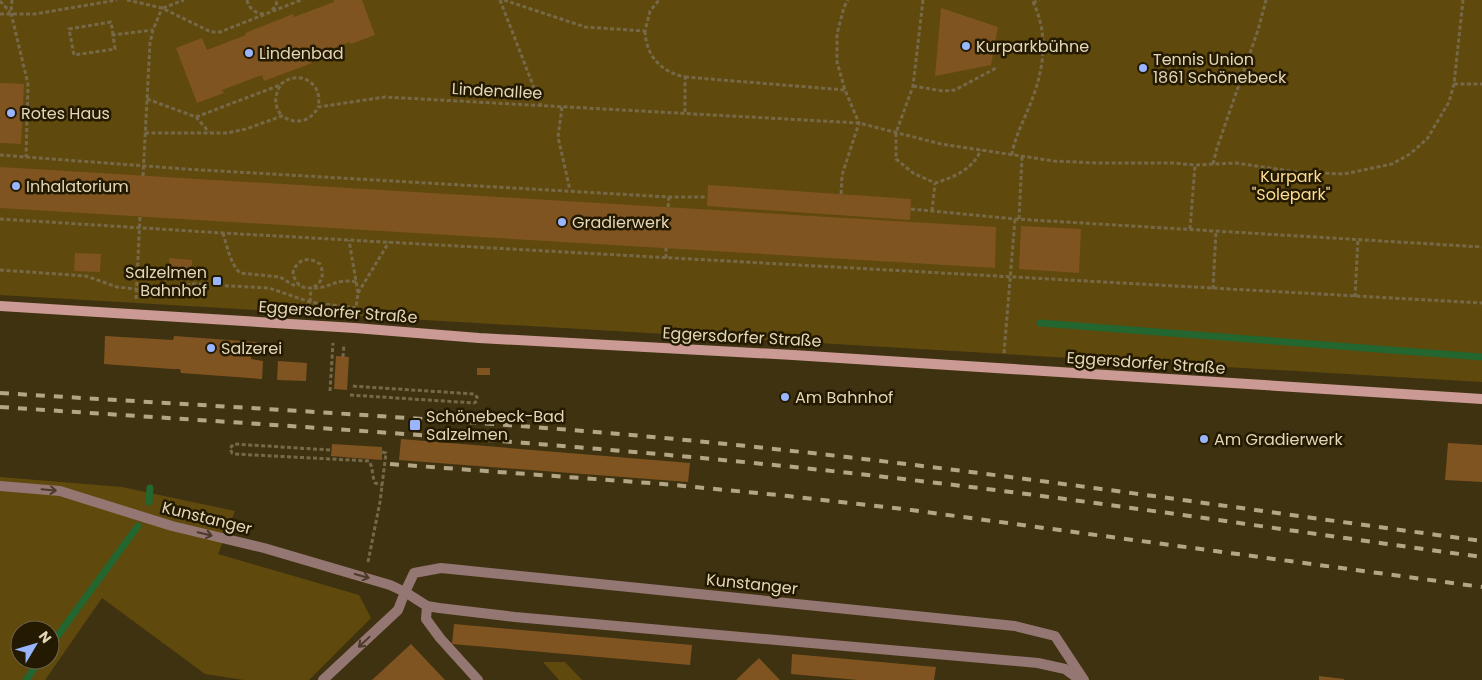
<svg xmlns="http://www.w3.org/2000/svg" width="1482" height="680" font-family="Poppins,sans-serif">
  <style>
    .green { fill: #60490c; fill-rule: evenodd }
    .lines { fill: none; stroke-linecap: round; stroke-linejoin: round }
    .stream { stroke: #23662f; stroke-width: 7 }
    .building { fill: #7f5421 }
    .path { stroke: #766949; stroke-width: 3; stroke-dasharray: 4 2.5; stroke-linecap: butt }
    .lane { stroke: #947672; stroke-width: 10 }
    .street { stroke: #947672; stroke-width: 10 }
    .secondary { stroke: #cb9a94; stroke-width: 10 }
    .rail { stroke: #b3a687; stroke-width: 4; stroke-dasharray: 9 9; stroke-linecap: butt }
    .oneway { stroke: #4b3a29 }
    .poi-dot { fill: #98b5fd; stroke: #241a01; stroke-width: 2 }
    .labels { text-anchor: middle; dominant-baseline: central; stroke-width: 5; stroke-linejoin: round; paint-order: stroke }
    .poi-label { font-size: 16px; fill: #e4d6b8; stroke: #241a01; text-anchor: start }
    .street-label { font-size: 16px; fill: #e4d6b8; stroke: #241a01 }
    .park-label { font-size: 16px; fill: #fedd92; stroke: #241a01 }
  </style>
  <rect width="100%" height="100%" fill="#3f3211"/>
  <g class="green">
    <path d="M0,0H1482V382L0,295Z"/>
    <path d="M0,477L122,487L235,511L218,554L359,595L371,618L309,680H244L205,674L102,598L45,680H0ZM20,630H50V660H20Z"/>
    <path d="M543,662H565L582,680H559Z"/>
  </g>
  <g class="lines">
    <g class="stream">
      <path d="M1040,323L1482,357"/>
      <path d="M149,502L150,488"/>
      <path d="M50,646L138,526"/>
      <path d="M26,680L40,660"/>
    </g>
  </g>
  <g class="building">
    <path d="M334,0H362L375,35L351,44L350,42L310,57L312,63L264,81L262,75L222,90L224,93L197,103L176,48L202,38L207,50L246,35L245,33L293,14L294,17L334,2Z"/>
    <path d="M941,8L998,27L991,65L935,76Z"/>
    <path d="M0,83L24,84L21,144L0,143Z"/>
    <path d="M0,167L996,227L995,268L0,208Z"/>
    <path d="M708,185L911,199L910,220L707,206Z"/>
    <path d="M1021,226L1081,229L1079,273L1019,269Z"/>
    <path d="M75,253L101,254L100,272L74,271Z"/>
    <path d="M169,258L192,260L191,278L169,276Z"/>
    <path d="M105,336L173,340L174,336L257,342L259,344V350L256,352H252L251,359L263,361L262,379L181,373L180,369H172L104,364Z"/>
    <path d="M336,356L349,357L347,390L334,389Z"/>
    <path d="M278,361L307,363L306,381L277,380Z"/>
    <rect x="477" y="368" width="13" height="7"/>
    <path d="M401,439L690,463L688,482L399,460Z"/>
    <path d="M1448,443L1482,445V482L1445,480Z"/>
    <path d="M332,444L382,447V460L331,456Z"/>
    <path d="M454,624L692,645L690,665L452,644Z"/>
    <path d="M411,644L445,680H372Z"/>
    <path d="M792,654L936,667L934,680H858L791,674Z"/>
    <path d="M759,658L780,680H736Z"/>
    <path d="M1319,676L1344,679V680H1319Z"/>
  </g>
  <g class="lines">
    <g class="path">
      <path d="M12,0L11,13L28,84L26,157"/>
      <path d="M127,0L162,8L211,32H220L301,0"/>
      <path d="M247,0C249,9 255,13 264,14"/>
      <path d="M500,0L541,106"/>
      <path d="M504,0L585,27L645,31L650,11L659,0"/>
      <path d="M923,0L913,86L896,133V159L913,173L935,183C954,177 972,170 981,150"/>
      <path d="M0,1L10,12"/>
      <path d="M1033,3L1039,0"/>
      <path d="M163,8L184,0"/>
      <path d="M272,10L276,6L277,0"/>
      <path d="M0,14H35L117,0"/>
      <path d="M645,31C646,56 661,72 685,77V113"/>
      <path d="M113,35L111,22L69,29L74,55L115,49L113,35L153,30"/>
      <path d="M685,77L845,90"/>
      <path d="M1454,84H1482"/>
      <path d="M280,86C274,97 274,106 282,116"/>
      <path d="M913,86L943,91L955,90L998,67"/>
      <path d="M147,99L196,117L209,132"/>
      <path d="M562,107L558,137L570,190"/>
      <path d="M196,117L280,85C298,68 324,83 318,107"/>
      <path d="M145,133H227L246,129L282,116C295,125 311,122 318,107L385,97L859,123L941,144L1054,161L1097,163H1173L1195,165L1236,163L1297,172L1344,174L1392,164L1410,154L1427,139L1449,102L1454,84L1463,0"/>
      <path d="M0,155L185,169L669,197H707"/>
      <path d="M1012,155C1014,140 1021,126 1027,112C1043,75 1051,37 1032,0"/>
      <path d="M1213,164L1217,148L1258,30L1266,0"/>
      <path d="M143,176L150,43L153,30L162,8"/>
      <path d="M841,194L842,175L859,123L845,90L837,62V34L844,7L848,0"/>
      <path d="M668,207L669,197"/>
      <path d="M911,209L1015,219L1482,247"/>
      <path d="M932,211L935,183"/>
      <path d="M0,219L223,233L1482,303"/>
      <path d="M1019,219L1022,157"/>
      <path d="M1190,229L1195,165"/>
      <path d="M223,233C227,246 230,263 240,273L280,277L293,285H300"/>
      <path d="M666,258V248"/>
      <path d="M0,270L86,276L117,287L136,289L151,290L193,284L269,288L310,302L356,308L358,293L349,240"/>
      <path d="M314,288C331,288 335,278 356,282"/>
      <path d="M1213,289L1216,231"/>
      <path d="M358,293L389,242"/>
      <path d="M1355,297L1358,239"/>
      <path d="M136,299L140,217"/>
      <path d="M310,302L311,288C301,289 294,282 293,272C297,259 309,256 320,264C325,275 322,284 311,288"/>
      <path d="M1004,353L1015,219"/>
      <path d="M343,357L344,344"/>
      <path d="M330,391L333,343"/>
      <path d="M350,395L474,403L477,401V397L474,394L351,386"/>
      <path d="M330,450L234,444L230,448L232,453L235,454L369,461C373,467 372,476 375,483L383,485"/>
      <path d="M368,562L380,502L386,453L382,452"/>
    </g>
    <g class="lane">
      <path d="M405,592L414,573L441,568L1015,626L1055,636L1084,680"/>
      <path d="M427,606L426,619L440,638L478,680"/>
    </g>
    <g class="street">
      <path d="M0,486L60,491L172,526L264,548L390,585L405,592L427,606L439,608L515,617L1038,663L1065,669L1080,680"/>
      <path d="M323,680L398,610L405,592"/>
    </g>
    <path class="secondary" d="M0,306L355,328L479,338L793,355L1482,399"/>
    <g class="rail">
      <path d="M0,393C194,405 389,415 583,431C884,455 1183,501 1482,541"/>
      <path d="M0,407C301,427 603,444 903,479C1097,501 1289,531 1482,557"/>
      <path d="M390,464L663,484L788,496L911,510L1482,587"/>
    </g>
  </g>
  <defs><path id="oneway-shaft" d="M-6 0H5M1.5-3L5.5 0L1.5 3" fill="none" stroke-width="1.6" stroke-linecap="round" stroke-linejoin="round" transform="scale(1.25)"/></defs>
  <g class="oneway">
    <use href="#oneway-shaft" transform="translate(49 490) rotate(5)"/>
    <use href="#oneway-shaft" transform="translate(205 534) rotate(13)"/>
    <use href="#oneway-shaft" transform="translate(362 576) rotate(16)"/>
    <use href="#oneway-shaft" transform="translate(364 642) rotate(137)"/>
  </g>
  <g class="poi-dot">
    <circle cx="966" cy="46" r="5"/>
    <circle cx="249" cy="53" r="5"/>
    <circle cx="1143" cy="68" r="5"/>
    <circle cx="11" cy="113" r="5"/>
    <circle cx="16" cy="186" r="5"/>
    <circle cx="562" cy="222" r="5"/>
    <rect x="212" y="276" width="10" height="10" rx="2.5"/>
    <circle cx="211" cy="348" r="5"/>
    <circle cx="785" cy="397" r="5"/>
    <rect x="409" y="419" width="12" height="12" rx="2.5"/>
    <circle cx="1204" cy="439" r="5"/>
  </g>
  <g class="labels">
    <g class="poi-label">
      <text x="976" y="46">Kurparkbühne</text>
      <text x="259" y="53">Lindenbad</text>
      <text x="1153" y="59">Tennis Union<tspan x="1153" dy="18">1861 Schönebeck</tspan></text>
      <text x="21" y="113">Rotes Haus</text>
      <text x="26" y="186">Inhalatorium</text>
      <text x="572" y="222">Gradierwerk</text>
      <text x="207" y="272" text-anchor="end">Salzelmen<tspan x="207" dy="18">Bahnhof</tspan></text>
      <text x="221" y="348">Salzerei</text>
      <text x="795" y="397">Am Bahnhof</text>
      <text x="426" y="416">Schönebeck-Bad<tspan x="426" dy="18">Salzelmen</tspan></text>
      <text x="1214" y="439">Am Gradierwerk</text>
    </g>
    <g class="street-label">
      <text transform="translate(497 91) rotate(3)">Lindenallee</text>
      <text transform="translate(338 312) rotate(4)">Eggersdorfer Straße</text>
      <text transform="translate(742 337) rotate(3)">Eggersdorfer Straße</text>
      <text transform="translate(1146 363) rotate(4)">Eggersdorfer Straße</text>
      <text transform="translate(207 518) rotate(14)">Kunstanger</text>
      <text transform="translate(752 584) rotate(6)">Kunstanger</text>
    </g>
    <g class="park-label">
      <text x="1291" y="176">Kurpark<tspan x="1291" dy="18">"Solepark"</tspan></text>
    </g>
  </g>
  <g transform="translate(35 645) rotate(52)"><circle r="24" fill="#241a01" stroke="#71654a"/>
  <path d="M0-4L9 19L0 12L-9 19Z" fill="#98b5fd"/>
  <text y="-8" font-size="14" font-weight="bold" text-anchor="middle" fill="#e4d6b8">N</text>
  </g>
</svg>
